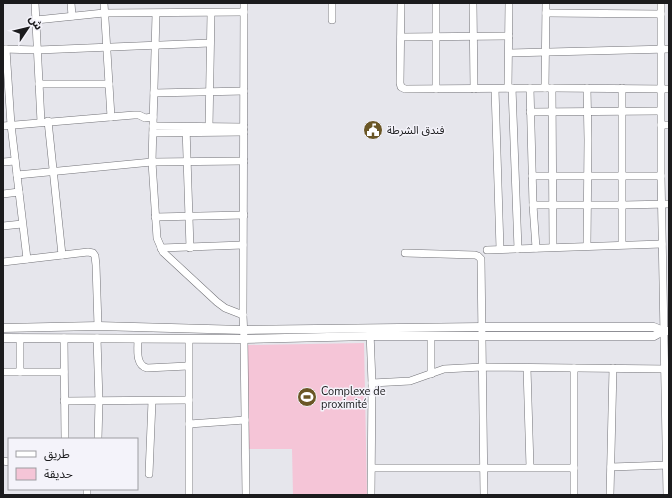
<svg xmlns="http://www.w3.org/2000/svg" width="672" height="498" font-family="'Nunito Sans','Noto Sans Arabic',sans-serif">
  <style>
    .green { fill: #f5c5d7 }
    .lines { fill: none; stroke-linecap: round; stroke-linejoin: round }
    .minor-casing { stroke: #737378; stroke-width: 8 }
    .tertiary-casing { stroke: #737378; stroke-width: 9 }
    .minor { stroke: #fff; stroke-width: 7 }
    .tertiary { stroke: #fff; stroke-width: 8 }
    .labels { text-anchor: middle; dominant-baseline: central; stroke-width: 3; stroke-linejoin: round; paint-order: stroke }
    .poi-label { font-size: 11px; fill: #1b1b1d; stroke: #f4f3fa; text-anchor: start }
  </style>
  <rect width="100%" height="100%" fill="#e6e6ec"/>
  <path class="green" d="M364,343L367,495H293L292,449H249L247,345Z"/>
  <g class="lines">
    <g class="minor-casing">
      <g id="minor">
        <path d="M35,3L41,122"/>
        <path d="M71,3L72,16"/>
        <path d="M104,3L111,117"/>
        <path d="M244,3L243,315L244,339L246,495"/>
        <path d="M332,3V20"/>
        <path d="M401,3L400,83L401,87L405,89L552,88L669,89"/>
        <path d="M473,3L474,89"/>
        <path d="M661,3V176L667,495"/>
        <path d="M546,13L661,14"/>
        <path d="M156,14L152,162L157,238L163,252L217,302L225,308L243,315"/>
        <path d="M36,20L104,13L244,12"/>
        <path d="M401,37L509,36"/>
        <path d="M3,49L38,50L210,43"/>
        <path d="M6,49L11,125L27,259"/>
        <path d="M509,53L669,49"/>
        <path d="M39,84H109"/>
        <path d="M508,88L509,3"/>
        <path d="M512,88L518,249"/>
        <path d="M530,88L533,205L536,248"/>
        <path d="M545,88L546,3"/>
        <path d="M552,88L553,247"/>
        <path d="M587,88L588,140L587,246"/>
        <path d="M622,88V244"/>
        <path d="M436,89V3"/>
        <path d="M495,89L500,249"/>
        <path d="M154,93L244,91"/>
        <path d="M530,112L660,111"/>
        <path d="M48,121L62,255"/>
        <path d="M661,125H669"/>
        <path d="M3,126L134,115H139L145,118L153,117"/>
        <path d="M153,126L244,127"/>
        <path d="M186,127L190,248"/>
        <path d="M209,127L211,13"/>
        <path d="M153,133L244,132"/>
        <path d="M3,162L15,161"/>
        <path d="M17,175L152,162L244,161"/>
        <path d="M532,176H661"/>
        <path d="M3,194L19,192"/>
        <path d="M533,205H623L669,204"/>
        <path d="M155,217L244,215"/>
        <path d="M3,226L22,224"/>
        <path d="M161,248L243,245"/>
        <path d="M487,250L662,244"/>
        <path d="M405,253L475,255L478,256L481,259L484,495"/>
        <path d="M3,262L88,252L93,253L95,256L96,265L98,326"/>
        <path d="M370,332L372,383L371,495"/>
        <path d="M20,338V372"/>
        <path d="M64,338L65,439"/>
        <path d="M97,338L99,401L98,439"/>
        <path d="M138,339C138,348 135,365 147,368L188,366"/>
        <path d="M189,339V495"/>
        <path d="M527,368L530,467"/>
        <path d="M574,368V495"/>
        <path d="M3,372H64"/>
        <path d="M431,374V337"/>
        <path d="M372,383L410,381L444,369L482,367L669,369"/>
        <path d="M64,401L189,400"/>
        <path d="M189,424L245,420"/>
        <path d="M3,461L9,462"/>
        <path d="M611,467L669,465"/>
        <path d="M372,468H574"/>
        <path d="M149,474L152,401"/>
        <path d="M87,495V489"/>
        <path d="M610,495L613,368"/>
      </g>
    </g>
    <g class="tertiary-casing">
      <g id="tertiary">
        <path d="M3,328L98,326L244,330L481,327H654L663,331H669"/>
        <path d="M3,338L244,339L370,336H654L663,331"/>
      </g>
    </g>
    <use href="#minor" class="minor"/>
    <use href="#tertiary" class="tertiary"/>
  </g>
  <defs>
    <g id="civic-disc" transform="scale(1)"><circle r="9.5" fill="#6a5625" stroke="#f4f3fa"/><path d="M-.6-6.5H3V-4.5H.6V-3L4-1V1h2V6H-6V1h2V-1L-.6-3ZM-1.2 2.5V6h2.4V2.5Z" fill="#fff"/></g>
    <g id="stadium-disc" transform="scale(1)"><circle r="9.5" fill="#6a5625" stroke="#f4f3fa"/><path d="M0-5a6.5 5 0 1 0 0 10a6.5 5 0 1 0 0-10ZM-3.5-1.8h7v3.6h-7Z" fill="#fff"/></g>
  </defs>
  <g fill-rule="evenodd">
    <use href="#civic-disc" x="373" y="130"/>
    <use href="#stadium-disc" x="307" y="397"/>
  </g>
  <g class="labels">
    <g class="poi-label">
      <text x="387" y="130">فندق الشرطة</text>
      <text x="321" y="391">Complexe de<tspan x="321" dy="13">proximité</tspan></text>
    </g>
  </g>
  <rect width="672" height="498" fill="none" stroke="#1b1b1d" stroke-width="8"/>
  <rect x="8" y="438" width="130" height="52" fill="#f4f3fa" stroke="#9d9da2"/>
  <rect x="16" y="451" width="20" height="6" fill="#ffffff" stroke="#9d9da2"/>
  <text x="44" y="458" font-size="12" fill="#1b1b1d">طريق</text>
  <rect x="16" y="468" width="20" height="12" fill="#f5c5d7" stroke="#9d9da2"/>
  <text x="44" y="478" font-size="12" fill="#1b1b1d">حديقة</text>
  <g transform="translate(28 28) rotate(55)" stroke="#f4f3fa" stroke-width="3" paint-order="stroke">
  <path d="M0-3L7 15L0 10L-7 15Z" fill="#1b1b1d"/>
  <text y="-6" font-size="11" font-weight="bold" text-anchor="middle" fill="#1b1b1d">ش</text>
  </g>
</svg>
